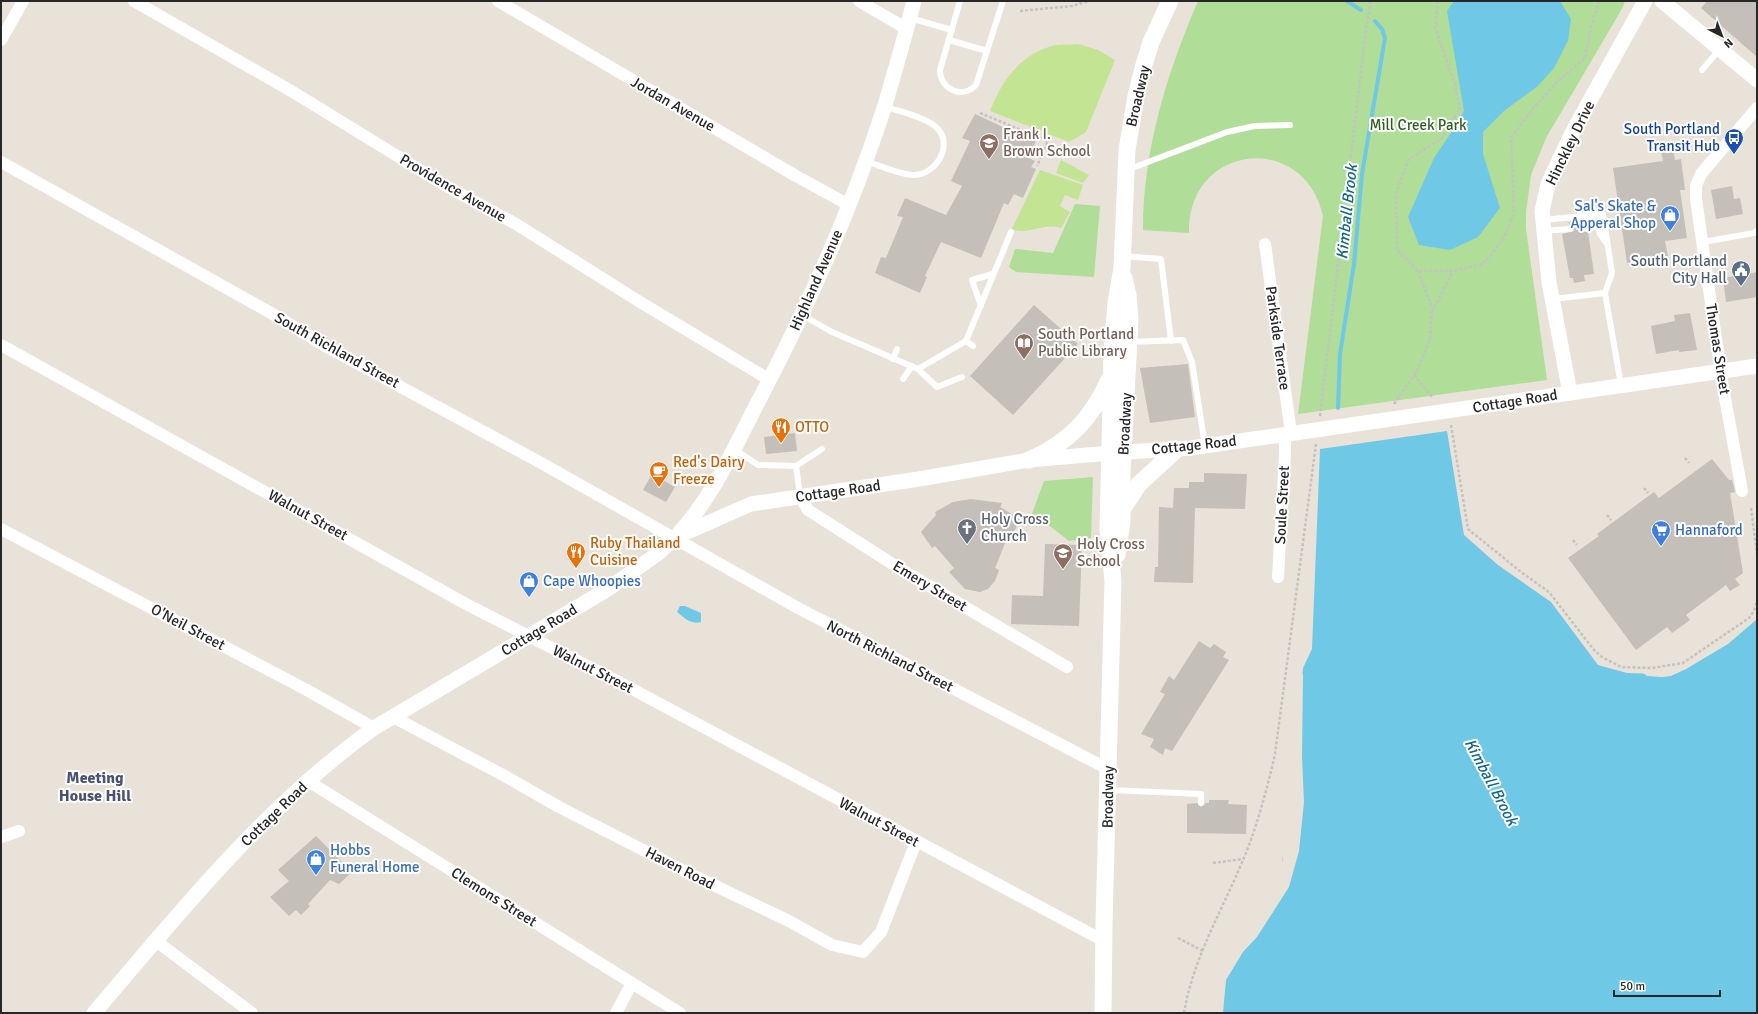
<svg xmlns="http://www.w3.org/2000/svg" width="1758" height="1014" font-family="Signika,sans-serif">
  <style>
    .green { fill: #b0dd97 }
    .pitch { fill: #c2e493 }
    .water { fill: #70c8e7 }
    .pier { fill: #e9e2d8 }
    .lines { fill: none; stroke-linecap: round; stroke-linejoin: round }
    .stream { stroke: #70c8e7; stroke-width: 4 }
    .building { fill: #c4bfb8 }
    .path { stroke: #c3c3c3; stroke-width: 2.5; stroke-dasharray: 3 2; stroke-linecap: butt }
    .service { stroke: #fff; stroke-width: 6 }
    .minor { stroke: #fff; stroke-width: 12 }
    .tertiary { stroke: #fff; stroke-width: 15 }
    .secondary { stroke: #fff; stroke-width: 17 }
    .labels { text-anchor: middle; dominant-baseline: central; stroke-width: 4; stroke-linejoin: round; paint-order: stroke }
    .street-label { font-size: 15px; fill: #272727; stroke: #fff }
    .park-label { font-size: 15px; fill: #2b5e1c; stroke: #fff }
    .transit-label { font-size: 15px; fill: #164399; stroke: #fff; text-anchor: end }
    .education-label { font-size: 15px; fill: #785e54; stroke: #fff; text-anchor: start }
    .shop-label { font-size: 15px; fill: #366cbe; stroke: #fff; text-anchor: start }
    .service-label { font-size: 15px; fill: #4e5e75; stroke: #fff; text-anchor: end }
    .food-label { font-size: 15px; fill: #c56008; stroke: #fff; text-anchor: start }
    .worship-label { font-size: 15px; fill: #5b616d; stroke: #fff; text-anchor: start }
    .water-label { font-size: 16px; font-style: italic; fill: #14658d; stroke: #fff }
    .neighbourhood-label { font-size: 16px; font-weight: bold; fill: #4a5274; stroke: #fff }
  </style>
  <rect width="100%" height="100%" fill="#e9e2d8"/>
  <g class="green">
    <path d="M1198,1H1625L1623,7L1546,138L1531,175L1526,212V229L1547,380L1298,414L1323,216C1304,130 1187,144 1189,233L1143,230C1143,150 1167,73 1198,1Z"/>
    <path d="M1075,204L1100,206L1094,277L1016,272L1009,267L1015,249L1053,253Z"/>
    <path d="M1093,477L1091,538L1069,541L1042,520L1030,519L1044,481Z"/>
  </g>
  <g class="pitch">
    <path d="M1078,44L1098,50L1115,60L1086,132L1069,142L990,111C1002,80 1021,53 1056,45C1063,44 1071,45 1078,44Z"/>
    <path d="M1061,160L1089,175L1083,183L1056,173Z"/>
    <path d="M1040,170L1083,185L1078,200L1065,195L1060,206L1070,212L1061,228C1043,222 1028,236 1012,229Z"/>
  </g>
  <g class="water">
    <path d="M1454,1H1560L1571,19L1568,41L1554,68L1538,86L1504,111L1483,132V154L1500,208L1478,237L1450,250L1419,245L1408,217L1434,158L1449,136L1464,111L1447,11Z"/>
    <path d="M1447,431L1464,535L1498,565L1551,602L1598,665L1627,673L1656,674L1686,669L1756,620L1757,616V1013H1220L1221,980L1280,884L1303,668L1312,649L1320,449Z"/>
    <path d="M680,606H685L701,613V622C690,625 684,617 677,612Z"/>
  </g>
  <g class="pier">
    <path d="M1757,614L1756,620L1728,644L1686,669L1671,676L1662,677L1647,676L1642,672H1656L1685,667L1754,619Z"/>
    <path d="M1303,674L1302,756L1304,802L1299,851L1289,887L1257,937L1243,952L1226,980L1223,1013H1218L1219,979L1278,884L1280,865L1283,860V839L1301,675Z"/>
  </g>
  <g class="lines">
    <g class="stream">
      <path d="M1347,1L1361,10"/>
      <path d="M1338,408L1340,354L1354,264L1362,174L1385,38L1382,29L1375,21"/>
    </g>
  </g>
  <g class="building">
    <path d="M1707,1H1757V57L1701,8Z"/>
    <path d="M975,114L1005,128L1036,140L1029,158L1035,161L1031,167L1036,169L1023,198L1014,194L1008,205L1004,203L981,258L941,242L925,276L927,277L920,293L875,273L881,257L886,258L903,217L897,216L905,198L946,215L962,186L951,181L970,141L962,138Z"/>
    <path d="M1673,149L1675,160L1681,159L1685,190H1680L1687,238L1665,241L1668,256L1627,263L1613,168L1663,161L1661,151Z"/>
    <path d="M1732,186L1734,199L1740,198L1743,214L1716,219L1711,190Z"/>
    <path d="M1580,221L1581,224L1577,229L1579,232H1588L1594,274L1584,275L1585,281L1574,283L1573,278H1570L1562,234L1574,231V227L1569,225V222Z"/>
    <path d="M1757,272V297L1726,302L1723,278Z"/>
    <path d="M1034,305L1078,344L1013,415L970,376Z"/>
    <path d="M1690,313L1697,350L1679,352V350L1656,354L1651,326L1675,321L1674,315Z"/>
    <path d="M1188,364L1195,417L1150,423L1140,368Z"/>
    <path d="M795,433L797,451L766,454L764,437Z"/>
    <path d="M1712,459L1729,480H1732L1735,492L1730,493L1743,573L1735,579L1740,585L1730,591L1726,585L1686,615L1690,620L1672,633L1667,627L1636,650L1568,558L1599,536L1597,534L1654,492L1659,498Z"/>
    <path d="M1204,473L1247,474L1245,509L1195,508L1193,583L1154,582L1155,567H1158L1159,507L1173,508L1174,488H1189V482H1204Z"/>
    <path d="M652,474L675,487L666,502L643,490Z"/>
    <path d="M971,499L1002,503L1000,507L1020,519L1011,538L1008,536L995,568L999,570L995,581L988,589L980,592L965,589L949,572L954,568L935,546L932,548L921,532L936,515L935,512L953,502Z"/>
    <path d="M1045,544L1082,545L1079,626L1011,624L1012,595L1043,596Z"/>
    <path d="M1199,641L1210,648L1214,644L1226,652L1223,657L1229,660L1172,751L1165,748L1163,755L1150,747L1154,739L1141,734L1165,694L1160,692L1169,676L1174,680Z"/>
    <path d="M1209,800H1229L1228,804L1247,805L1246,834L1187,833V804L1197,803L1201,807L1206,803H1209Z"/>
    <path d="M316,836L352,872L339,884L330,880L308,904L310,906L301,915L296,910L289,916L270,897L289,881L278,870Z"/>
  </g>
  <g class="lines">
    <g class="path">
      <path d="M1438,1L1435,27L1455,85L1460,109L1442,138L1408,160L1396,193L1397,250L1418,271H1453L1483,264L1503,240L1514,212L1511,138L1536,105L1557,82L1585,58L1591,27L1599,1"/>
      <path d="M1020,11L1072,6L1089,1"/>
      <path d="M980,113L1048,141L1037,166"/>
      <path d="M1418,271L1433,310L1453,271"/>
      <path d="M1414,375L1433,398"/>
      <path d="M1394,404L1417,371L1430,339L1432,308"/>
      <path d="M1320,416L1366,29L1371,1"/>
      <path d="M1451,425L1468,529L1521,572L1549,592L1594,650L1602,657L1621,667L1652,668L1683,663L1749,618L1754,611L1757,600"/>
      <path d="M1685,458L1689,463"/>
      <path d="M1644,488L1648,493"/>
      <path d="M1751,508L1757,554"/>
      <path d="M1607,515L1611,520"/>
      <path d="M1573,540L1577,545"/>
      <path d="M1213,863L1243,859"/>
      <path d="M1178,938L1203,951"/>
      <path d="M1184,1013C1194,953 1228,901 1249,845C1260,815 1268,785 1275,754L1316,444"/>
    </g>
    <g class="service">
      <path d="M960,1L940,70C940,89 962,100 976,85L1003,1"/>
      <path d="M910,18L952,30"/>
      <path d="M949,40L987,51"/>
      <path d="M1702,70L1720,49"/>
      <path d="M866,161C877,165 904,176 914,175C936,175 955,144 936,127C923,116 900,112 884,106"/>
      <path d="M1127,170L1227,132L1255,126L1290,125"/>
      <path d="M1543,220L1603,214L1612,273L1605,293"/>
      <path d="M1581,228L1598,227L1600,234L1607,244"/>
      <path d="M1543,231L1570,229"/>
      <path d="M1703,242L1754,233L1757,231"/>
      <path d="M1123,256L1161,259L1171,341"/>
      <path d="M1553,299L1605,293L1621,385"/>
      <path d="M981,306L972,280L993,274"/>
      <path d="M802,315L832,332L918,369L966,341L1011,232"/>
      <path d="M966,341L973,346"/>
      <path d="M1129,342L1183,340L1192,362L1205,446"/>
      <path d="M893,359L897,349"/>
      <path d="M918,369L937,387L962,377"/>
      <path d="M903,379L912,366"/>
      <path d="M734,449L758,465L796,466L800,496"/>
      <path d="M796,466L822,449"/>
      <path d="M1110,790L1201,794V803"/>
    </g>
    <g class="minor">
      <path d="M134,1L293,92L446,186L516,224L640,302L770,380"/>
      <path d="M498,1L796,176L849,205"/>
      <path d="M859,1L907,29"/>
      <path d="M1,40L23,1"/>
      <path d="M1,162L271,313L327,347L543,464L798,608L1108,769"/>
      <path d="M1265,244L1291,433"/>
      <path d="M1,345L466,604L617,681L1104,941"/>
      <path d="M1742,491L1723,387L1696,199V186L1701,174L1757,108"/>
      <path d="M800,496L808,510L902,570L1067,667"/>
      <path d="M1,529L305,689L374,728"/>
      <path d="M1278,577L1285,454V434"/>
      <path d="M393,717L503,775L559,807L688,873L789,921L832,945L863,952L881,932L916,842"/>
      <path d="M308,781L680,1013"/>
      <path d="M1,837L19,831"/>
      <path d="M156,941L252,1013"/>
      <path d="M616,1013L632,983"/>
    </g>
    <g class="tertiary">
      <path d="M1662,1L1757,80"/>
      <path d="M1570,393L1549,282L1542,211L1548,184L1572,133L1645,1"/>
      <path d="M679,533C714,495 734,448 758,402C808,307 852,208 885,105C895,71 905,36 914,1"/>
      <path d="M94,1013C180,912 265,806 374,728L608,589L660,552L674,538L751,504L919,479L1029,460L1111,453L1191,448L1757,366"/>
    </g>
    <g class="secondary">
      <path d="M1029,460C1069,443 1092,418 1110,378"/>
      <path d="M1123,508L1139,484L1176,450"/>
      <path d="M1117,555L1122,522V473L1130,319L1128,295L1124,278"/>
      <path d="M1103,1013L1104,924L1113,581L1108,529L1112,355L1116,303L1122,268L1127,150L1136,96L1143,68L1151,42L1170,1"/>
    </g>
  </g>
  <defs>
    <g id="bus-pin" transform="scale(1)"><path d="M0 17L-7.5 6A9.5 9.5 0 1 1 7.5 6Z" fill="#1a4fb4" stroke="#fff"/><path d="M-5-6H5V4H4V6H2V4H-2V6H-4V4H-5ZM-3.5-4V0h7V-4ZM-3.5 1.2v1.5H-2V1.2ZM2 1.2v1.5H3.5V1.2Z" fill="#fff"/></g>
    <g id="school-pin" transform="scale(1)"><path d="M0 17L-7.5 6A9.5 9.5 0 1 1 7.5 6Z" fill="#8d6e63" stroke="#fff"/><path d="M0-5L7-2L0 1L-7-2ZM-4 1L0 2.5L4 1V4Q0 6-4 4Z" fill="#fff"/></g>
    <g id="shop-pin" transform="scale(1)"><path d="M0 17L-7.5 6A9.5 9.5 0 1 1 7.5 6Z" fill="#3f7fe0" stroke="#fff"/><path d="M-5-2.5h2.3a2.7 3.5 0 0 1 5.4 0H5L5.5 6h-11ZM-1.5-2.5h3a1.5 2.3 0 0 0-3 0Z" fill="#fff"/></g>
    <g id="civic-pin" transform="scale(1)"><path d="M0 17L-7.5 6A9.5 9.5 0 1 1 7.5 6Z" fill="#5c6f8a" stroke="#fff"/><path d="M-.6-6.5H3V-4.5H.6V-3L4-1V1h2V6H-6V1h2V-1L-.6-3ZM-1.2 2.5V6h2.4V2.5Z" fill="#fff"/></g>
    <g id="library-pin" transform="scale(1)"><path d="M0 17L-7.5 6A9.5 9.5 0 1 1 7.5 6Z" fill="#8d6e63" stroke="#fff"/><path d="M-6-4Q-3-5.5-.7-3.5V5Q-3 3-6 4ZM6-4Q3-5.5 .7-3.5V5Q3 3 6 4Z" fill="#fff"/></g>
    <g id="restaurant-pin" transform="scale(1)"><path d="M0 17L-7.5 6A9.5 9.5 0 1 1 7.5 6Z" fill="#e8710a" stroke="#fff"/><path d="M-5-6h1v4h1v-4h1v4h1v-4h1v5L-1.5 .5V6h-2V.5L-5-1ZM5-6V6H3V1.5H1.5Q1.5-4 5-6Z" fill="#fff"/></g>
    <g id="cafe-pin" transform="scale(1)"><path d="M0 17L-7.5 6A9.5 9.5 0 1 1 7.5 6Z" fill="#e8710a" stroke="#fff"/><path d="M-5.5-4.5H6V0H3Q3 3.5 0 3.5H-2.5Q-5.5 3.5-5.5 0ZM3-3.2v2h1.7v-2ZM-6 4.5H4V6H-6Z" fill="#fff"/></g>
    <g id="church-pin" transform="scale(1)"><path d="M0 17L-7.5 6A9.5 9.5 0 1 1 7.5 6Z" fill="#6b7280" stroke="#fff"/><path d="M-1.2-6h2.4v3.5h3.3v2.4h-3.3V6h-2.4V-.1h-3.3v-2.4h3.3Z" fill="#fff"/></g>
    <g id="supermarket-pin" transform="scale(1)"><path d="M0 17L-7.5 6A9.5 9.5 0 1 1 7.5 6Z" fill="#3f7fe0" stroke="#fff"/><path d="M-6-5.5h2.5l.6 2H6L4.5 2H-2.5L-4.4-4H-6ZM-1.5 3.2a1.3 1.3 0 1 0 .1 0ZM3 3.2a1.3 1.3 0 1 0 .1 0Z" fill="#fff"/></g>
  </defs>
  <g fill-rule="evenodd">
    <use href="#bus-pin" x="1734" y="138"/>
    <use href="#school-pin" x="989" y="143"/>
    <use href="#shop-pin" x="1670" y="215"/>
    <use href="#civic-pin" x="1741" y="270"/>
    <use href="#library-pin" x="1024" y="343"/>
    <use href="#restaurant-pin" x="781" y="427"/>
    <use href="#cafe-pin" x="659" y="471"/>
    <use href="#church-pin" x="967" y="528"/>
    <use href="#supermarket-pin" x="1661" y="530"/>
    <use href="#restaurant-pin" x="576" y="552"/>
    <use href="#school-pin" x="1063" y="553"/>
    <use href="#shop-pin" x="529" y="581"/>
    <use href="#shop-pin" x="316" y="859"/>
  </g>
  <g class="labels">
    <g class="street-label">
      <text transform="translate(1138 96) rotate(-77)">Broadway</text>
      <text transform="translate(673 104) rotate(30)">Jordan Avenue</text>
      <text transform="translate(1570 143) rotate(-64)">Hinckley Drive</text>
      <text transform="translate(453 188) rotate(30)">Providence Avenue</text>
      <text transform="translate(816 280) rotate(-66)">Highland Avenue</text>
      <text transform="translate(1278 338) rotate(82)">Parkside Terrace</text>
      <text transform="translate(1718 349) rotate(81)">Thomas Street</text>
      <text transform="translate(337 350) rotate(29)">South Richland Street</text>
      <text transform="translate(1515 401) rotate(-9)">Cottage Road</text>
      <text transform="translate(1125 424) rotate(-87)">Broadway</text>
      <text transform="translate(1194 445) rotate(-6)">Cottage Road</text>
      <text transform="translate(838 491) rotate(-8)">Cottage Road</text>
      <text transform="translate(1282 505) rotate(-87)">Soule Street</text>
      <text transform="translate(308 515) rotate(29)">Walnut Street</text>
      <text transform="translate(930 586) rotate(31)">Emery Street</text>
      <text transform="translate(188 627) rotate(28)">O'Neil Street</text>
      <text transform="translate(539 630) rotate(-31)">Cottage Road</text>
      <text transform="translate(890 656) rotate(27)">North Richland Street</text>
      <text transform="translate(593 669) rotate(27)">Walnut Street</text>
      <text transform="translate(1108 797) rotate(-89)">Broadway</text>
      <text transform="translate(274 814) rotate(-44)">Cottage Road</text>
      <text transform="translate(879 822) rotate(28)">Walnut Street</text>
      <text transform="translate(680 868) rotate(27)">Haven Road</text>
      <text transform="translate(494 897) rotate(32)">Clemons Street</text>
    </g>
    <g class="park-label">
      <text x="1418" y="125">Mill Creek Park</text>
    </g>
    <g class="transit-label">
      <text x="1720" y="129">South Portland<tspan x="1720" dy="17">Transit Hub</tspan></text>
    </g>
    <g class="education-label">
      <text x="1003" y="134">Frank I.<tspan x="1003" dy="17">Brown School</tspan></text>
      <text x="1038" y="334">South Portland<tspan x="1038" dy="17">Public Library</tspan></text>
      <text x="1077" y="544">Holy Cross<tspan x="1077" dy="17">School</tspan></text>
    </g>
    <g class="shop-label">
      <text x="1656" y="206" text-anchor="end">Sal's Skate &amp;<tspan x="1656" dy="17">Apperal Shop</tspan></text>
      <text x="1675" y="530">Hannaford</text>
      <text x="543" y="581">Cape Whoopies</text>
      <text x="330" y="850">Hobbs<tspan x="330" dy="17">Funeral Home</tspan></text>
    </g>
    <g class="service-label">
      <text x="1727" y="261">South Portland<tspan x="1727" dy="17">City Hall</tspan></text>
    </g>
    <g class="food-label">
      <text x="795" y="427">OTTO</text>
      <text x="673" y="462">Red's Dairy<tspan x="673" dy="17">Freeze</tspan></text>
      <text x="590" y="543">Ruby Thailand<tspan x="590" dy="17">Cuisine</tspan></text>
    </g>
    <g class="worship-label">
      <text x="981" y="519">Holy Cross<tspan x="981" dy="17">Church</tspan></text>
    </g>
    <g class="water-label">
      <text transform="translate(1347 212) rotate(-84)">Kimball Brook</text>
      <text transform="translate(1491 782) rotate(62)">Kimball Brook</text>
    </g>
    <g class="neighbourhood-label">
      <text x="95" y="778">Meeting<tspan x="95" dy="18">House Hill</tspan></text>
    </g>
  </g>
  <rect width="1758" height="1014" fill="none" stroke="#272727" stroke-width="4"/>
  <g transform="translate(1722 36) rotate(138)" stroke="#ffffff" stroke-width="3" paint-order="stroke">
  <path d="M0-3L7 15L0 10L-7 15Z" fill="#272727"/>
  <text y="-6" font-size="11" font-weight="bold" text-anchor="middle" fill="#272727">N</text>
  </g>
  <path d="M1614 990v6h106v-6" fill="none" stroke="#272727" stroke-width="2"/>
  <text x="1620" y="990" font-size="12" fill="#272727" stroke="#ffffff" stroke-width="3" paint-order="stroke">50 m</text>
</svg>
